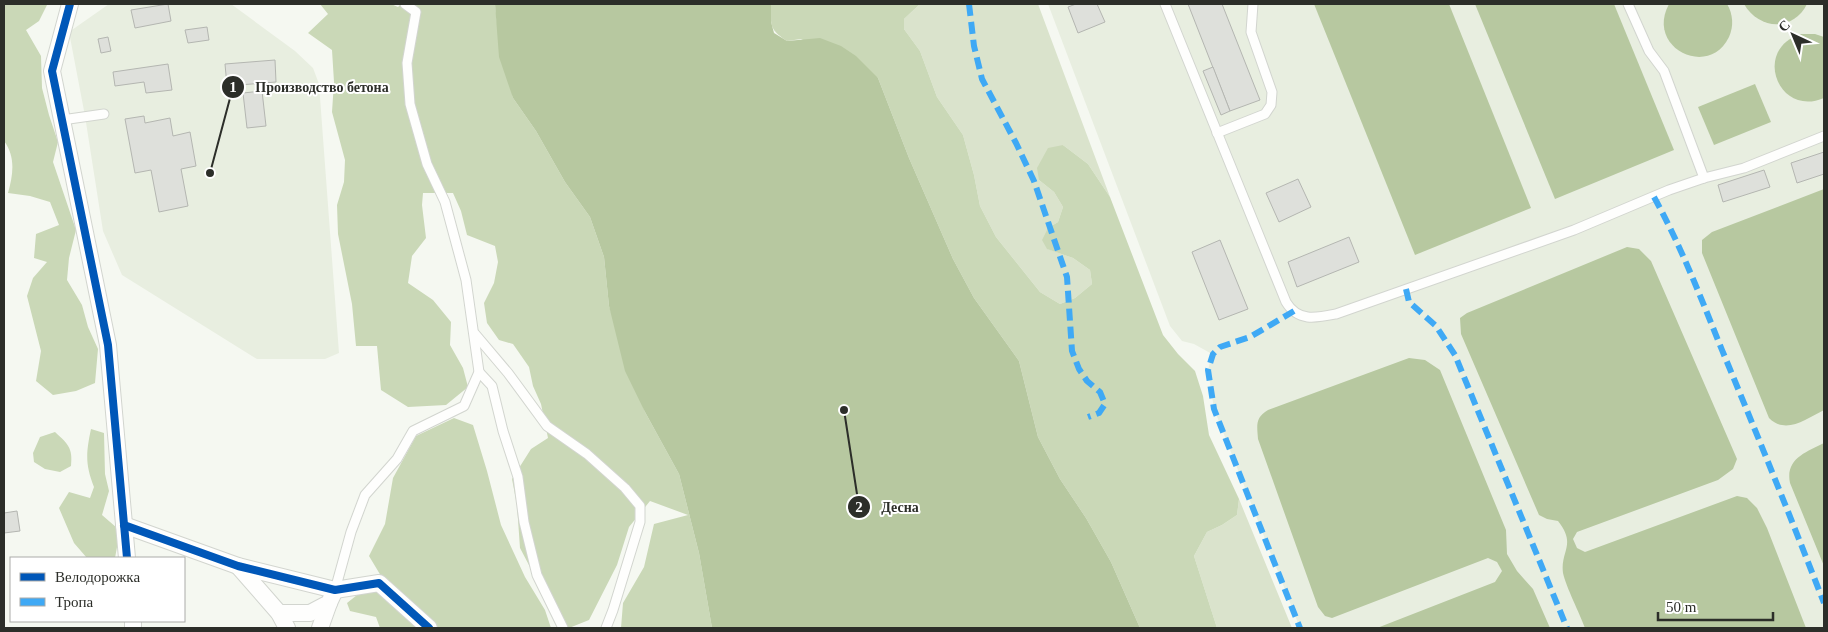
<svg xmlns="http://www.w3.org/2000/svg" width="1828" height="632" font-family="'Times New Roman',serif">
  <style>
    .built { fill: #e8eee0 }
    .green { fill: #dae3cc }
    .forest { fill: #cad8b7 }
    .water { fill: #b7c8a0 }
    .building { fill: #dee0db; stroke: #b4b6b1 }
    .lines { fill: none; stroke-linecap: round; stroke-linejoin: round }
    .lane-casing { stroke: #d2d5cf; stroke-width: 11 }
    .street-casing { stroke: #d2d5cf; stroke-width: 18 }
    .lane { stroke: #fefefd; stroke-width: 9 }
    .street { stroke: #fefefd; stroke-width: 16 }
    .quiet { stroke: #3fa9f5; stroke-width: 6; stroke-dasharray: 12 6; stroke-linecap: butt }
    .cycleway-casing { stroke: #fff; stroke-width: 11 }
    .cycleway { stroke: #0057b8; stroke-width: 8 }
    .leader { fill: none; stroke: #2c2e29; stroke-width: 2 }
    .callout-dot { fill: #2c2e29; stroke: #fff; stroke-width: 2 }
    .mark-label { font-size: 15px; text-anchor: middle; font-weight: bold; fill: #fff }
    .callout-label { font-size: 14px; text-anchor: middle; font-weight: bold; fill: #2c2e29; stroke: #fff; stroke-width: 4; stroke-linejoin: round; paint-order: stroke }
  </style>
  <rect width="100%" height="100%" fill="#f5f8f1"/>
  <g class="built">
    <path d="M109,4H231L295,51L313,68L319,84L339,353L325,359H257L122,275L103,231L85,116L69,32Z"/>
    <path d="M1048,4H1824V628H1300L1214,409L1208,370L1212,354L1194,344L1182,341L1170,326Z"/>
  </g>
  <g class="green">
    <path d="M920,4H1038L1110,197L1088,164L1063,145L1039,180L1054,192L1063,207L1058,222L1048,228V249L1073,258L1090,270L1092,284L1075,298L1060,304L1040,292L996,237L980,206L974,175L963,135L937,97L920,51L904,29V19Z"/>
    <path d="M1239,499L1292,628H1217L1194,556L1207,532L1222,525L1237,515Z"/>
  </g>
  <g class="forest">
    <path d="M4,4L47,5L39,21L26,30L41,56L42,88L49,115L58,142L53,162L76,230L69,258L67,280L82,305L88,327L98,349L95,383L76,391L53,395L36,381L41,351L27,296L33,278L47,262L34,258L36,234L59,225L50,202L30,196L8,193C13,175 16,157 4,141Z"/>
    <path d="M320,4H391L398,7L401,4H495L497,23L513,98L536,131L565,182L590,217L604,257L609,306L645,412L679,474L699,553L712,628H621L623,603L644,567L654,524L688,515L650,501L629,527L617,565L589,620L569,628H562L520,548L517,505L512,479L531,449L548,438L541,404L533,386L529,367L513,344L499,340L487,323L484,303L494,283L498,262L495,246L467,235L461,211L453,193H423L422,205L426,238L412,256L408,283L433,300L451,322L450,345L463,368L468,387L446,405L408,407L381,390L377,346H356L352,304L338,234L337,205L344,182L345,160L332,112L334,82L332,50L308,33L328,14Z"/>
    <path d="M771,4H920L904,19V29L920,51L937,97L963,135L974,175L980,206L996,237L1040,292L1060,304L1075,298L1092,284L1090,270L1073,258L1047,249L1042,240L1048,228L1058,222L1063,207L1054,192L1039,180L1037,168L1048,148L1063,145L1088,164L1110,197L1163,335L1178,354L1195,371L1203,396L1209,435L1239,499L1237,515L1222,525L1207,532L1194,556L1217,628H1140L1111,562L1086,518L1060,479L1038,437L1019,361L974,298L953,259L909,158L878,78L801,39L787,41C768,29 771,24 771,4Z"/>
    <path d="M454,418L473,425L487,471L501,525L525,577L545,610L551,628H380L376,617L350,611L347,603L381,576L369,556L385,524L393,478L416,436Z"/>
    <path d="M91,429L104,433L105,474L109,491L102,515L117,528V547L115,558H87L74,543L59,508L69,492L90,498L94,487C85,464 86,453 91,429Z"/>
    <path d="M55,432C68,444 73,448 71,466L60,472L45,469L34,462L33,453L40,437Z"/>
  </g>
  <g class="water">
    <path d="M495,4H771V22L774,33L787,41L820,38L841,46L856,56L878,78L909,158L953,259L974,298L1019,361L1038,437L1060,479L1086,518L1111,562L1140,628H712L699,553L679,474L645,412L625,371L609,306L604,257L590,217L565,182L536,131L513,98L499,57Z"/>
    <path d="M1314,4H1449L1531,208L1415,255Z"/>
    <path d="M1475,4H1614L1674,150L1555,199Z"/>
    <path d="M1669,4H1727C1733,14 1734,26 1729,37C1709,79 1645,48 1669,4Z"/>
    <path d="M1744,4H1807C1793,32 1759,30 1744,4Z"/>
    <path d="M1801,34H1815L1824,37V98C1778,118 1752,49 1801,34Z"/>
    <path d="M1755,84L1771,122L1714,145L1698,107Z"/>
    <path d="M1824,189V410C1806,419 1786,435 1769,418L1702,253V240L1712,232Z"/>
    <path d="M1627,247L1639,249L1651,261L1737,459L1733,469L1718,480L1577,532L1573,539L1577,548L1585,552L1737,496L1747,498L1757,508L1767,528L1806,628H1585C1580,614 1566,587 1563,573C1560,551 1577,545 1558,521L1547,519L1539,515L1461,334L1460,318L1467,313Z"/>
    <path d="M1409,358L1425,360L1440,370L1506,530L1507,554L1517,571L1533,589L1550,628H1377L1495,582L1502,571L1497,562L1488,558L1332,618L1325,616L1318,607L1258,439C1257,425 1255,418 1268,410Z"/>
    <path d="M1824,443V566L1790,483C1785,459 1806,452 1824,443Z"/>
  </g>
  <g class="building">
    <path d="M168,4L171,21L135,28L131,10Z"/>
    <path d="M1076,4H1097L1105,22L1078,33L1068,7Z"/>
    <path d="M1188,4H1222L1260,100L1230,111Z"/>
    <path d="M207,27L209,40L188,43L185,30Z"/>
    <path d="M108,37L111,51L101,53L98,39Z"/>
    <path d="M275,60L276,82L227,86L225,64Z"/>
    <path d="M168,64L172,90L146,93L144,82L115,86L113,72Z"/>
    <path d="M1213,67L1230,111L1221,115L1203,71Z"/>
    <path d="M262,91L266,126L247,128L243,93Z"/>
    <path d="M144,116L145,123L170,118L173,136L190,132L196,166L181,169L188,206L159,212L151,170L135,173L125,119Z"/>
    <path d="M1824,152V174L1797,183L1791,163Z"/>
    <path d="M1764,170L1770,187L1723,202L1718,185Z"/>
    <path d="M1298,179L1311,207L1279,222L1266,193Z"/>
    <path d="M1349,237L1359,262L1297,287L1288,262Z"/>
    <path d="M1220,240L1248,309L1219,320L1192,252Z"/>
    <path d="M17,511L20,531L4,533V513Z"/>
  </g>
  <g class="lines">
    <g class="lane-casing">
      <g id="lane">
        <path d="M1165,4L1286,302C1298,322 1316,318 1336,314L1574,230L1669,190L1704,178L1744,168L1824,136"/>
        <path d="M1628,4L1649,51L1664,71L1704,178"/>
        <path d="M62,120L104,114"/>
        <path d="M1217,133L1265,114L1271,105L1272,92L1251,32L1253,4"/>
        <path d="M475,334L508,373L547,426L587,454L625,488L640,506V522L613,610L606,628"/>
        <path d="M479,372L492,386L503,431L518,477L524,522L537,575L563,628"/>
        <path d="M335,590L351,532L365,495L397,459L413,431L464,406L479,372L466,280L445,202L427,164L410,104L407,63L416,12L405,4"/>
      </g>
    </g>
    <g class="street-casing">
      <g id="street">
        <path d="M70,4L52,71L108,345L127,558"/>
        <path d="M124,525L238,566L335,590L379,583L429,628"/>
        <path d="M238,566L279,613L287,628"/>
        <path d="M279,613H310L329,603L335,590"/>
        <path d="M133,621V628"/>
        <path d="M320,628L329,603"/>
      </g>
    </g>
    <use href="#lane" class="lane"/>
    <use href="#street" class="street"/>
    <g class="quiet">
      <path d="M969,4L974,46L982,79L1016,143L1034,181L1067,277L1072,351L1079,369L1087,381L1100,392L1105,404L1099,413L1088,417"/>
      <path d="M1654,197C1681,246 1701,298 1722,350C1757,434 1791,518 1824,603"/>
      <path d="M1406,289L1409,302L1436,326L1455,355L1567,628"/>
      <path d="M1294,311L1250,337L1220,347L1213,354L1208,370L1214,409L1300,628"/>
    </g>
    <g class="cycleway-casing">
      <g id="cycleway">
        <path d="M70,4L52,71L108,345L127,558"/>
        <path d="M124,525L238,566L335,590L379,583L429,628"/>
      </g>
    </g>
    <use href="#cycleway" class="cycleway"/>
  </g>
  <path class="leader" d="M210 173L233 87M844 410L859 507"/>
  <g class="callout-dot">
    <circle cx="210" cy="173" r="5"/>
    <circle cx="844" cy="410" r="5"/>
    <circle cx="233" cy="87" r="12"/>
    <circle cx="859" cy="507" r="12"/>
  </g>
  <g class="mark-label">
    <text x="233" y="92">1</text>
    <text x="859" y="512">2</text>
  </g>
  <g class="callout-label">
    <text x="322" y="92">Производство бетона</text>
    <text x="900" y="512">Десна</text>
  </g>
  <rect width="1828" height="632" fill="none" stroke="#2c2e29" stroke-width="10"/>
  <rect x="10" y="557" width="175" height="65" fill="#ffffff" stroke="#ababa9"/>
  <rect x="20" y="573" width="25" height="8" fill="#0057b8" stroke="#ababa9"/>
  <text x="55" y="582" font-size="15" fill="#2c2e29">Велодорожка</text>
  <rect x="20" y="598" width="25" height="8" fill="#3fa9f5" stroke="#ababa9"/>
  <text x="55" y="607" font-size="15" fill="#2c2e29">Тропа</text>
  <g transform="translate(1793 35) rotate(316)" stroke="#ffffff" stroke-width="4" paint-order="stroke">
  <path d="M0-4L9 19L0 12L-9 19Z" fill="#2c2e29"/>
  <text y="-8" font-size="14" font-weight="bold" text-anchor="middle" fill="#2c2e29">С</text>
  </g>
  <path d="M1658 612v8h115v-8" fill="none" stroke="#2c2e29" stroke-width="2.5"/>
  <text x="1666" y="612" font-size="15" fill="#2c2e29" stroke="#ffffff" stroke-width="4" paint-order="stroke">50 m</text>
</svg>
